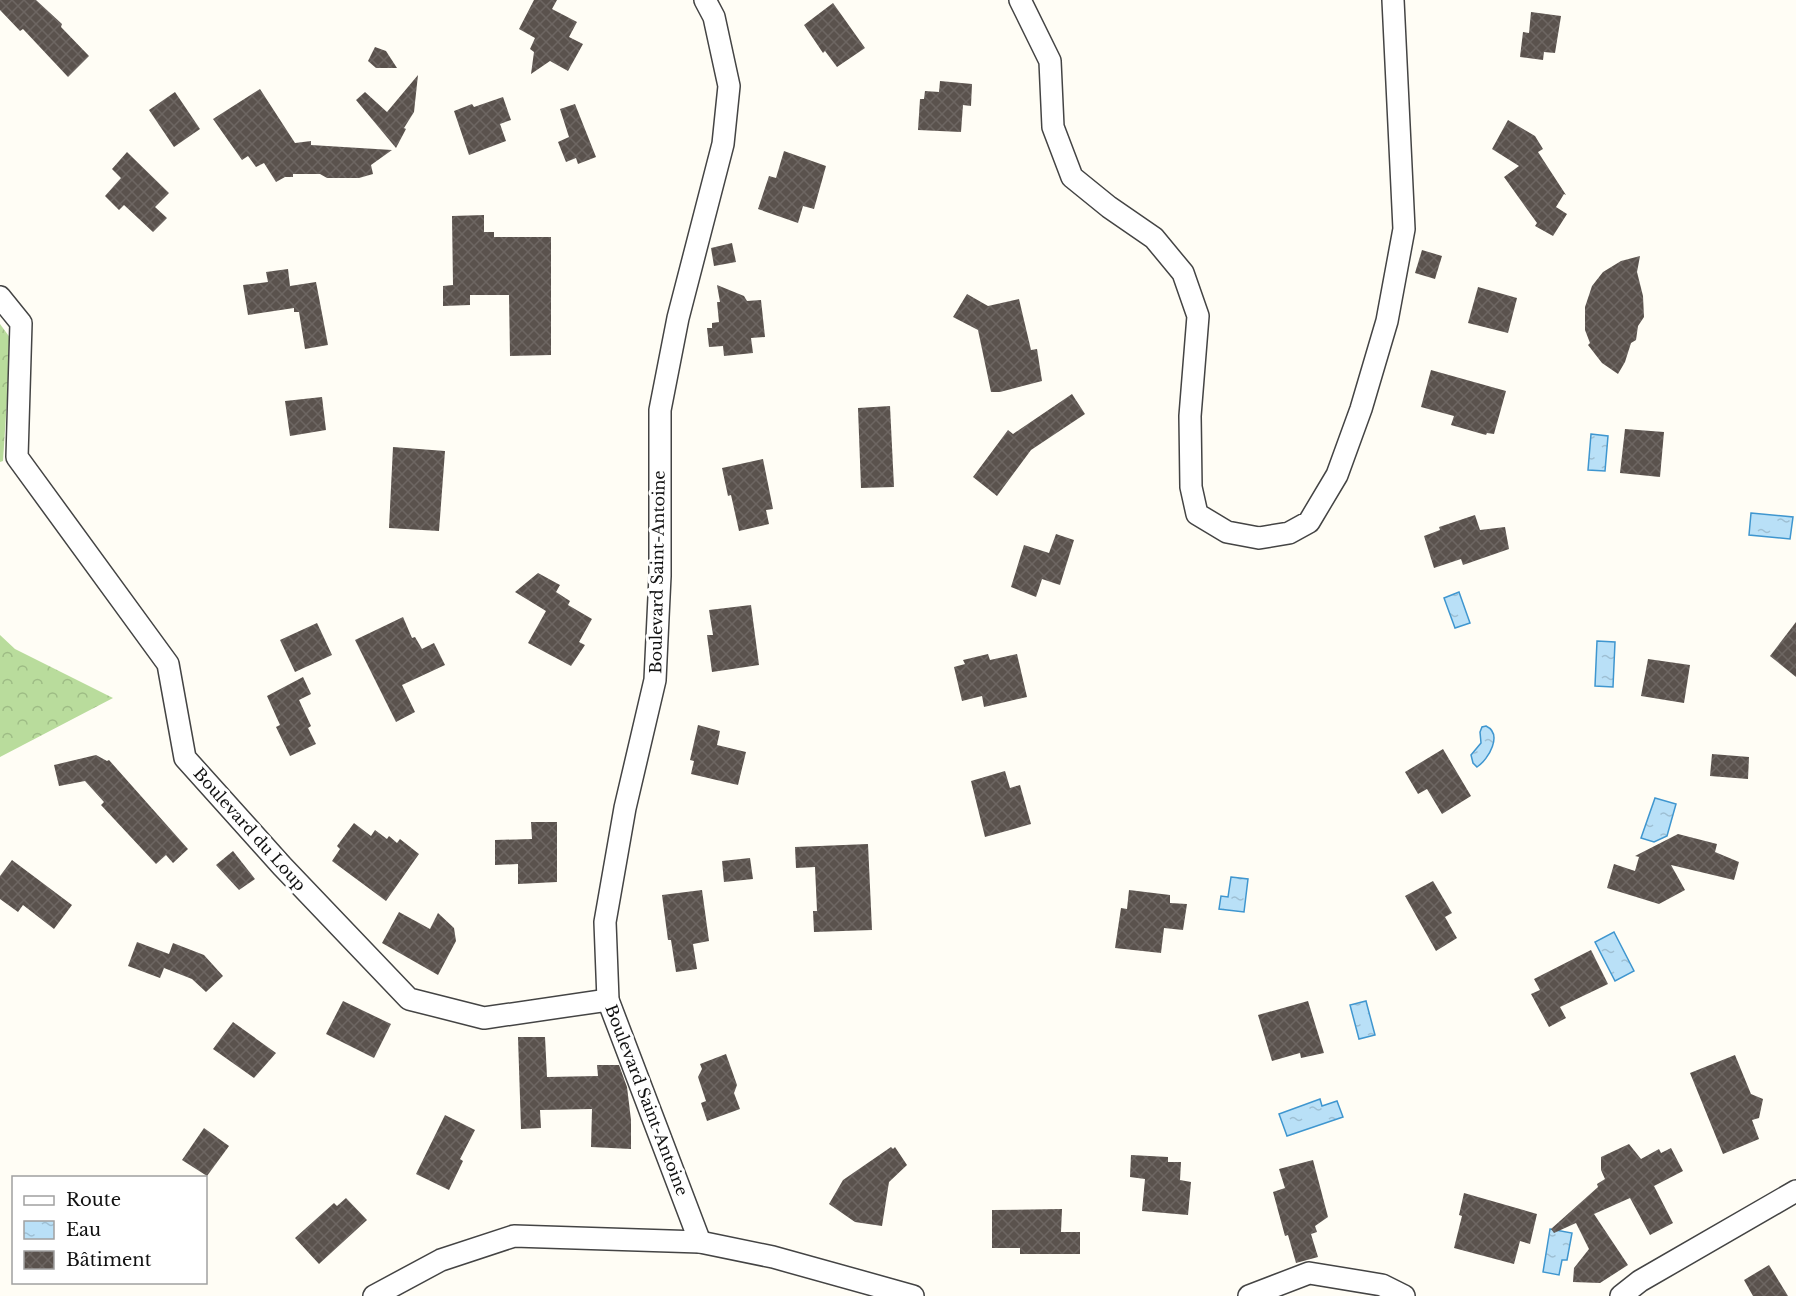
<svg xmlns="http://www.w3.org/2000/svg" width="1796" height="1296" font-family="'Libre Baskerville',serif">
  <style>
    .forest { fill: url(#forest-crowns) }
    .water { fill: url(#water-ripples); stroke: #3f96cf; stroke-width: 1.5 }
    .building { fill: url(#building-cross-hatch) }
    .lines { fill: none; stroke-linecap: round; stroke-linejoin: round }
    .street-casing { stroke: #444; stroke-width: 24 }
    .street { stroke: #fff; stroke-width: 21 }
    .labels { text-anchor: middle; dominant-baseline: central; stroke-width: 6; stroke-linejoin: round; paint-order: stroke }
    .street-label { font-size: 16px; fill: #111; stroke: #fff }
  </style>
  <defs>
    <pattern id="forest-crowns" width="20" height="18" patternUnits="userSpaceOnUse" patternTransform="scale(1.5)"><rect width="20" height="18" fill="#b9dc9c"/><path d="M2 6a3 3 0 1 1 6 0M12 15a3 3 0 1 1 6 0" fill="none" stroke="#9ebc85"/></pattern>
    <pattern id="water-ripples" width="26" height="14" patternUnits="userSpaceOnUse" patternTransform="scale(1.5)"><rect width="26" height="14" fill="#b9e0f7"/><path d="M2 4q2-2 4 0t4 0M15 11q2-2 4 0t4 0" fill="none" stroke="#9ebfd3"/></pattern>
    <pattern id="building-cross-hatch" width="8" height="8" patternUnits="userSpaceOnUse" patternTransform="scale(1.5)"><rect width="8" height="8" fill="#5a524d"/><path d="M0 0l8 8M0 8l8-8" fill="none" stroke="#6d6662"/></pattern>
  </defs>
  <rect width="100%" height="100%" fill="#fffdf5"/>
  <g class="forest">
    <path d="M0,324L11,339L3,461L0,462Z"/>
    <path d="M0,635L15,649L113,698L0,757Z"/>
  </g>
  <g class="water">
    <path d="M1591,434L1608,436L1605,471L1588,470Z"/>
    <path d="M1751,513L1793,517L1790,539L1749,535Z"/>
    <path d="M1459,592L1470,623L1455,628L1444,598Z"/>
    <path d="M1597,641L1615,642L1613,687L1595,686Z"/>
    <path d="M1486,726C1503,734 1489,759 1477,767L1473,763L1471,755L1481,743L1480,732L1482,727Z"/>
    <path d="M1655,798L1676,804L1667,836L1654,842L1641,838Z"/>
    <path d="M1231,877L1248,879L1244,912L1219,909L1221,896L1228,897Z"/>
    <path d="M1614,932L1634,971L1615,981L1595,942Z"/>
    <path d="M1366,1001L1375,1035L1359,1039L1350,1005Z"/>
    <path d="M1320,1099L1322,1106L1337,1101L1343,1117L1287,1136L1279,1114Z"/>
    <path d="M1550,1229L1572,1233L1567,1260H1562L1559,1275L1543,1272Z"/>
  </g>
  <g class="building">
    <path d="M0,0H36L62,24L61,27L89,56L68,77L23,29L20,31L0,10Z"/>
    <path d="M534,0H557L552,9L577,22L569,37L583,44L568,71L550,61L531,74L534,52L530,49L535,38L519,29Z"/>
    <path d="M833,3L865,48L837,67L825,51L823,53L804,25Z"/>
    <path d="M1531,12L1561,16L1555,53L1544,52L1543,60L1520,57L1523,32L1529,33Z"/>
    <path d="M375,47L386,51L397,68H376L368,61Z"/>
    <path d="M418,75L414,112L404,128L406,129L396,148L356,100L365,92L387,112Z"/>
    <path d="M940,81L972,84L971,106L963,105L961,132L918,130L920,99H924L925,91L939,92Z"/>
    <path d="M260,89L295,143L311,141V145L392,150L371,165L373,174L359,178H327L320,174H293V177H285L276,182L264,163L256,167L248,156L242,160L213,119Z"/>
    <path d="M175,92L200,129L174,147L149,110Z"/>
    <path d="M503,97L511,120L500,124L506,141L469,155L454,111L472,104L474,107Z"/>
    <path d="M575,104L596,157L578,164L576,158L566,162L558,142L569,137L560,109Z"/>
    <path d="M1508,120L1535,136L1543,149L1538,152L1566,195L1564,194L1556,207L1567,214L1553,236L1535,226L1537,223L1504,177L1519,166L1492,149Z"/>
    <path d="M784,151L826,166L814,209L803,206L798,223L758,209L769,176L776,178Z"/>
    <path d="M127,152L169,193L155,207L167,218L153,232L124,205L119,210L105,196L121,178L112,169Z"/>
    <path d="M484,215V232H494V237H551V355L510,356L509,295H470V305L443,306V286L453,285L452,216Z"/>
    <path d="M732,243L736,262L714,266L711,248Z"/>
    <path d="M1422,250L1442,256L1435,279L1415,273Z"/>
    <path d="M1640,256L1637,272L1643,296L1644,317L1638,326L1636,340L1631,343L1625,362L1618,374L1602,363L1588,345L1590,343L1585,330V307L1592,286L1603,272L1621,261Z"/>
    <path d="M288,269L290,286L316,282L328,345L305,349L299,312H294V308L248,315L243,285L268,282L266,272Z"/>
    <path d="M717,285L744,296L747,301L761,300L765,337L751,338L753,353L724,356L723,346L709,347L707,328H712V323L719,322L717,302H720Z"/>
    <path d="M1478,287L1517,298L1508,333L1468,323Z"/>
    <path d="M967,294L988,306L1019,299L1031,350L1037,349L1042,381L1000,392H991L978,330L953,317Z"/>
    <path d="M1431,370L1506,391L1494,434L1487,433L1486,435L1451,425L1454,416L1421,407Z"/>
    <path d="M1072,394L1085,414L1031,450L997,496L973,477L1008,430L1013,434Z"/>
    <path d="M322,397L326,430L290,436L285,401Z"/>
    <path d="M890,406L894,487L861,488L858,408Z"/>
    <path d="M1625,429L1664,432L1660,477L1620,473Z"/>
    <path d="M393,447L445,451L439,531L389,528Z"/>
    <path d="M763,459L773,509L766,510L769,524L739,531L731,495L728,496L722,468Z"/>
    <path d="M1475,515L1480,530L1505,527L1509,549L1463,565L1461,559L1434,568L1424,536L1440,530L1439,527Z"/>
    <path d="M1056,534L1074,540L1060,585L1042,579L1036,597L1011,587L1024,545L1049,553Z"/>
    <path d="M538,573L560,585L556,592L570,601L568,605L592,619L579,642L585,645L571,666L528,643L546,611L515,592Z"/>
    <path d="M751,605L759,665L712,672L707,635H713L709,610Z"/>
    <path d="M403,617L412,638L415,637L422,649L434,643L445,665L402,685L415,712L396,722L355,640Z"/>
    <path d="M1796,622V677L1770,656Z"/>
    <path d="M317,623L332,655L295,672L280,640Z"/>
    <path d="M988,654L990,660L1017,654L1027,697L984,707L982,696L962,701L954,667L965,664L963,660Z"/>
    <path d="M1648,659L1690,665L1684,703L1641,696Z"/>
    <path d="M303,677L311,694L299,700L311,726L308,728L316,744L290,756L276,727L280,725L267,696Z"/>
    <path d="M698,725L720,731L717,745L746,752L738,785L691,774L694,761L690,760Z"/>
    <path d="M1443,749L1471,796L1442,814L1427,789L1418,794L1405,772Z"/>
    <path d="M1712,754L1749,757L1748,779L1710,776Z"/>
    <path d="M96,755L107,761L109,760L188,849L173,863L166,855L156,864L101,805L104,802L85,781L59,786L54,765Z"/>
    <path d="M1005,771L1010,788L1020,785L1031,824L985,837L971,781Z"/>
    <path d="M531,822H557V882L518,884V864L495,865V840L532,839Z"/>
    <path d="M354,823L371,836L375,830L387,839L389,836L397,843L400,839L419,854L386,901L332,861L340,849L337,846Z"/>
    <path d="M1678,834L1717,844L1715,852L1739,862L1734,880L1671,865L1685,890L1659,904L1607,888L1614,864L1635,871L1639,857L1635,856Z"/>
    <path d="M868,844L872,930L814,932L813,911H817L815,867L796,868L795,847Z"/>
    <path d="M233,851L255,879L239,890L216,865Z"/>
    <path d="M750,858L753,879L724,882L722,861Z"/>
    <path d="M12,860L72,905L54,929L23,905L18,912L0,899V876Z"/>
    <path d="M1433,881L1452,913L1445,917L1457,938L1436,951L1405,896Z"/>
    <path d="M702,890L709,941L693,944L697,969L676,972L671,940H668L662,895Z"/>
    <path d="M1129,890L1170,895V903L1187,904L1183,930L1164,928L1161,953L1115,948L1121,908L1127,909Z"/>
    <path d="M399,912L430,929L438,913L454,928L456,941L438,975L382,943Z"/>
    <path d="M137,942L169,954L173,943L204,955L223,976L206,992L192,979L164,968L160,978L128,966Z"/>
    <path d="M1591,950L1608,984L1560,1007L1566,1018L1549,1027L1531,994L1540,990L1534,979Z"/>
    <path d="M343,1001L391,1024L374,1058L326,1034Z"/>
    <path d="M1308,1001L1324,1053L1301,1058L1300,1053L1272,1061L1258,1015Z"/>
    <path d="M233,1022L276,1053L254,1078L213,1049Z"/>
    <path d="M518,1037H545L547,1077L598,1076L597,1065H619L627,1087L631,1120V1149L591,1147L592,1109L540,1110L541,1128L521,1129Z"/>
    <path d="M726,1054L737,1085L734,1093L740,1109L707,1121L701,1103L706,1101L698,1077L702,1069L700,1064Z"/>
    <path d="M1735,1055L1751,1094L1763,1099L1759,1118L1752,1120L1759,1139L1723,1154L1690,1073Z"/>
    <path d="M445,1115L475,1130L460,1159L463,1161L449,1190L416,1174Z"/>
    <path d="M204,1128L229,1146L207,1176L182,1160Z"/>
    <path d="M1629,1144L1641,1159L1659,1149L1661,1153L1671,1148L1683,1171L1654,1186L1673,1223L1650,1235L1630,1198L1594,1214L1628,1265L1600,1283L1573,1282L1574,1268L1589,1249L1576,1223L1554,1233L1551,1229L1598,1187L1597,1184L1605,1179L1601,1170V1157Z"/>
    <path d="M891,1147L893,1149L895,1147L907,1165L889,1182L882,1226L855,1222L829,1204L843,1180Z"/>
    <path d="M1131,1155L1168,1157V1162H1181L1180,1180L1191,1182L1188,1215L1142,1211L1145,1179L1130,1177Z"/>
    <path d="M1313,1160L1328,1217L1315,1226L1317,1232L1311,1234L1318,1257L1296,1263L1288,1235L1285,1236L1273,1192L1285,1188L1279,1169Z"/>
    <path d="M1464,1193L1537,1214L1530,1244L1520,1241L1514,1264L1454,1248L1462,1216L1459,1215Z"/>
    <path d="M346,1198L367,1220L319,1264L295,1238L334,1203L337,1206Z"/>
    <path d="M1062,1209L1061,1232H1080V1254H1020V1248H992V1210Z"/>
    <path d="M1769,1265L1788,1296H1753L1744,1280Z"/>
  </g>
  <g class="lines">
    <g class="street-casing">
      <g id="street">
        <path d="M1020,0L1050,61L1053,127L1072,177L1109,207L1154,238L1183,273L1198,316L1190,416L1191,487L1197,514L1227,532L1259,538L1289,533L1309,522L1337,475L1361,409L1387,321L1404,229L1393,0"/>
        <path d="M0,297L21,323L17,457L168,664L185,758L282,866L409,999L484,1018L608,1000"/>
        <path d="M700,1242L608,1000L605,922L625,808L655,680L660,576V410L678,318L723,144L729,86L714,17L705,0"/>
        <path d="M374,1296L441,1260L514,1236L700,1242L773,1257L913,1296"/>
        <path d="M1249,1296L1309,1273L1382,1285L1404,1296"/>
        <path d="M1621,1296L1640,1281L1796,1191"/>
      </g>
    </g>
    <use href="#street" class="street"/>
  </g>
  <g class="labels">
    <g class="street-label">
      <text transform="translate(657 572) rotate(-89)">Boulevard Saint-Antoine</text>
      <text transform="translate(250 829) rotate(48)">Boulevard du Loup</text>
      <text transform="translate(647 1100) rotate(69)">Boulevard Saint-Antoine</text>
    </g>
  </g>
  <rect x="12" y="1176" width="195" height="108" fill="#ffffff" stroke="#a0a0a0" stroke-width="1.5"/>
  <rect x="24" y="1196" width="30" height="9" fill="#ffffff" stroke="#a0a0a0" stroke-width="1.5"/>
  <text x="66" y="1206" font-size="18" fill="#111111">Route</text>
  <rect x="24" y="1221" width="30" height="18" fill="url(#water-ripples)" stroke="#a0a0a0" stroke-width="1.5"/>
  <text x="66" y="1236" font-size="18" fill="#111111">Eau</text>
  <rect x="24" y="1251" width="30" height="18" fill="url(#building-cross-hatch)" stroke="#a0a0a0" stroke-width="1.5"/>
  <text x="66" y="1266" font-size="18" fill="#111111">Bâtiment</text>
</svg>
